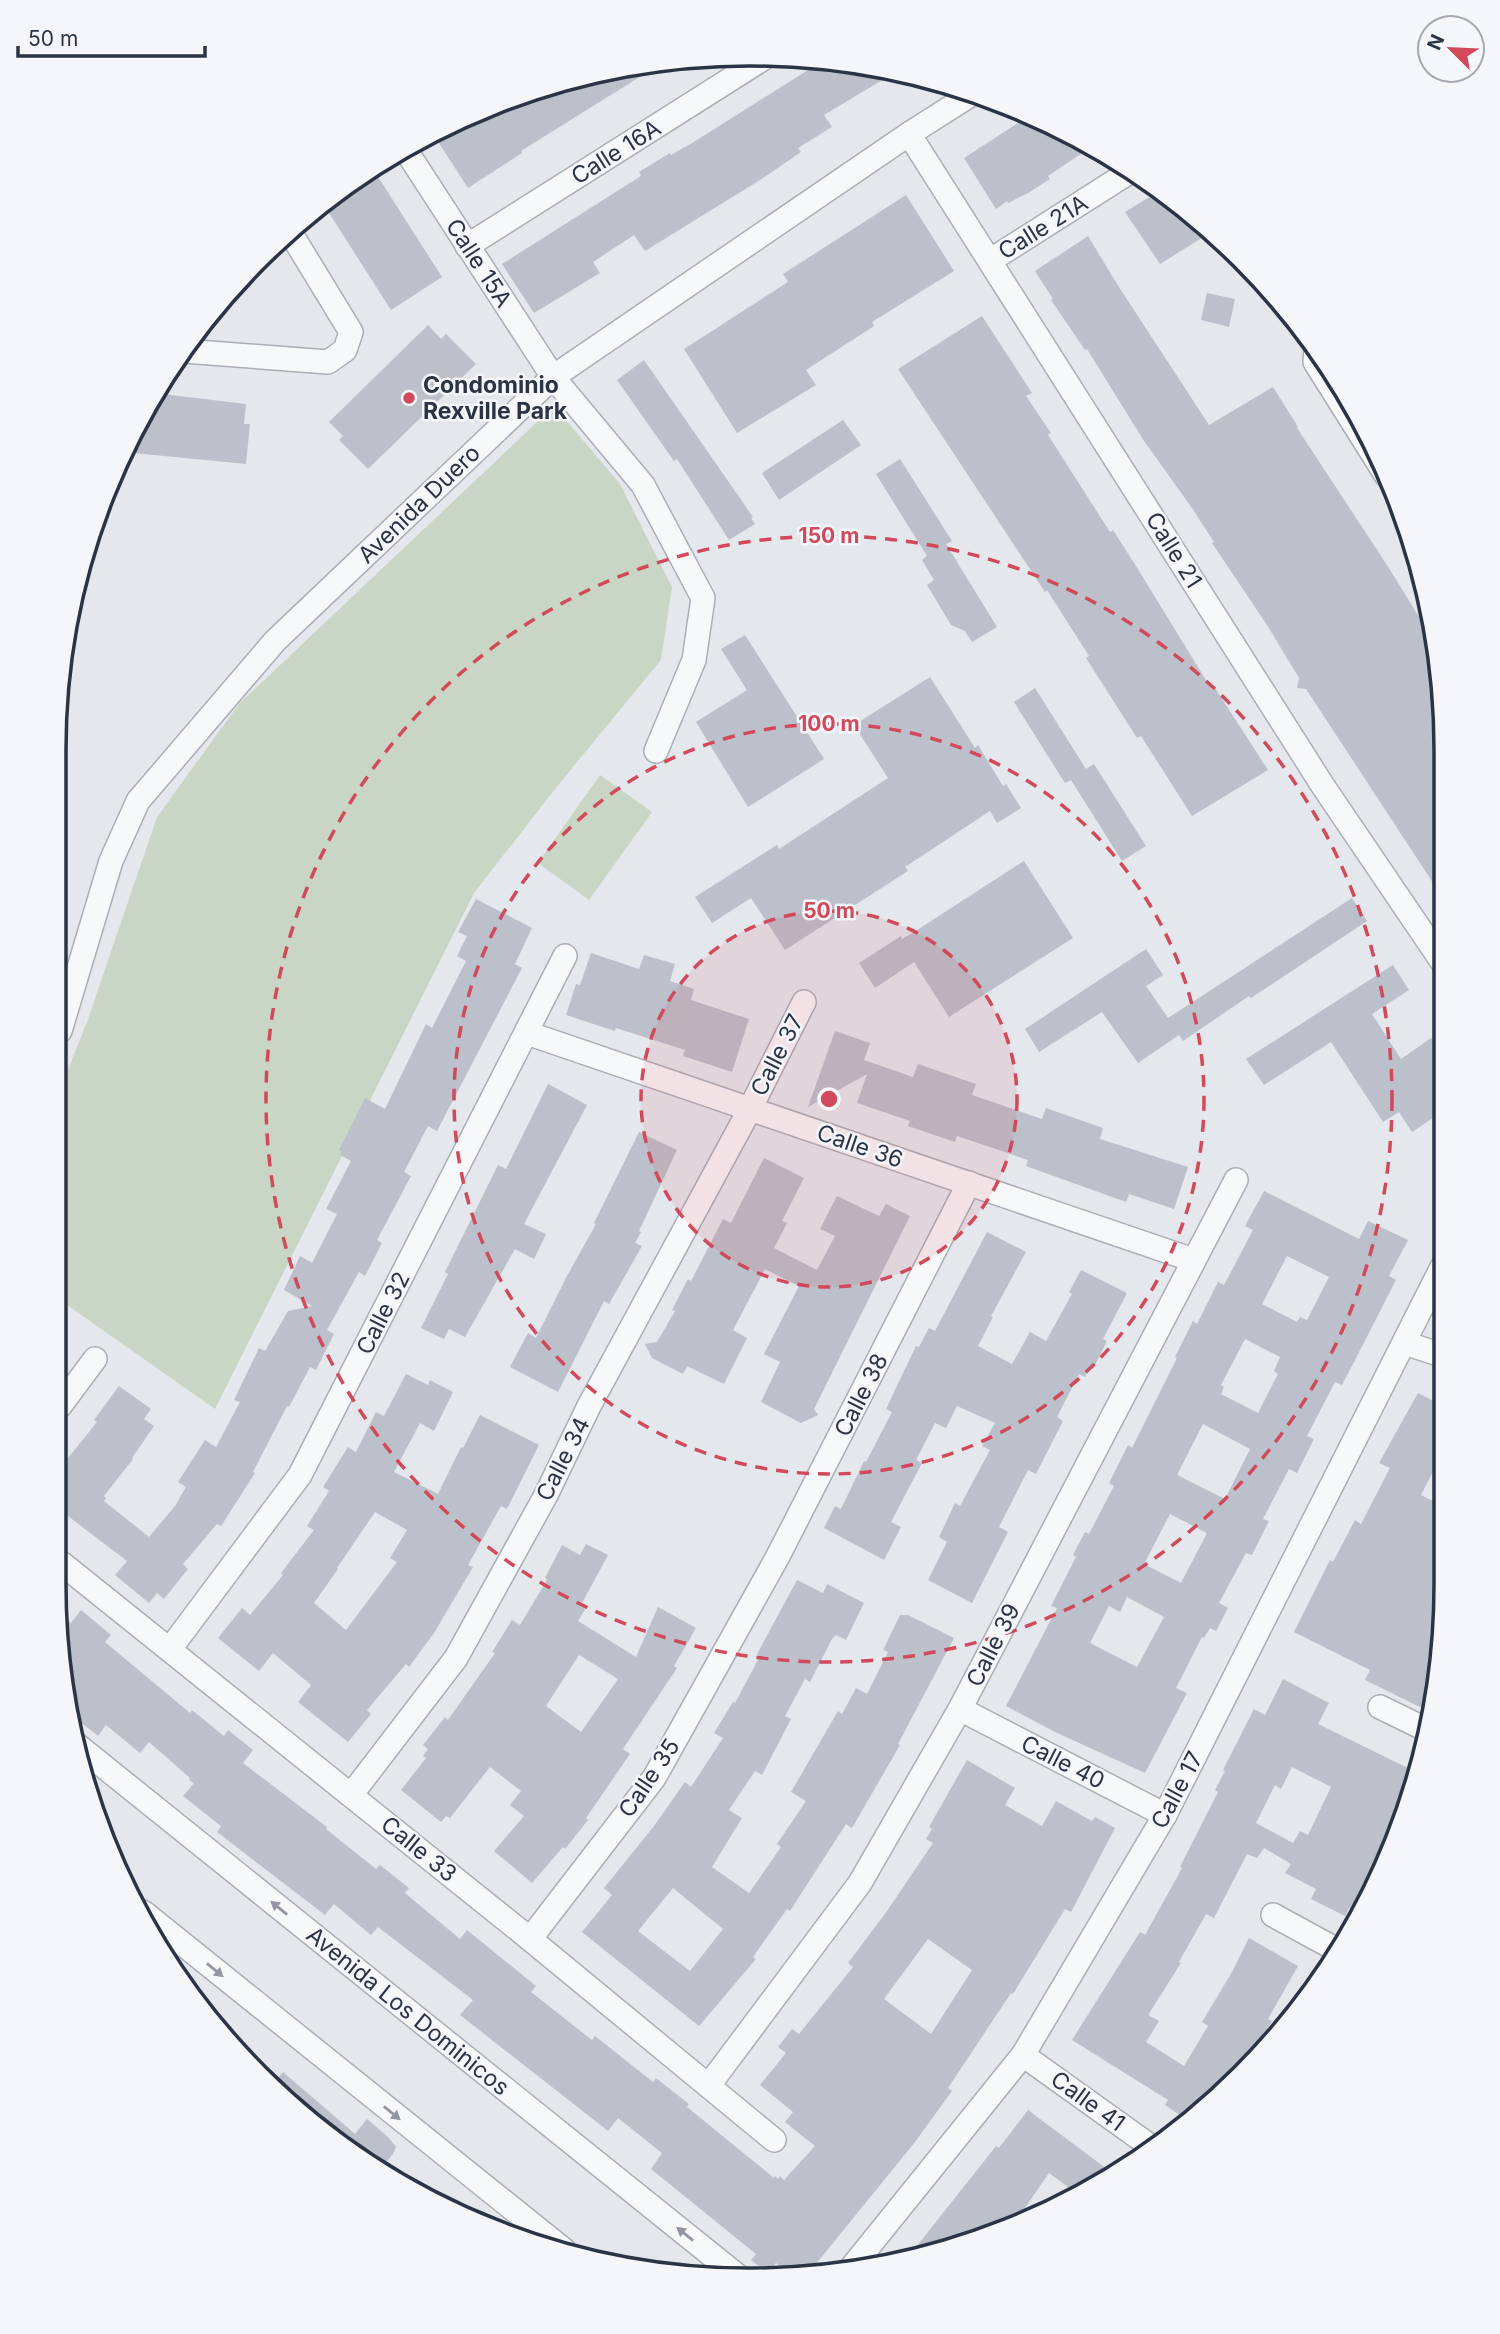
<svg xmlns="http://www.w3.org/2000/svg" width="1500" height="2334" font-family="Inter,sans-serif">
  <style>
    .grass { fill: #c9d6c5 }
    .building { fill: #bbc0ca; fill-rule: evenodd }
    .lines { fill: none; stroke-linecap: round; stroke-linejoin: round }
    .minor-casing { stroke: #a9aeb7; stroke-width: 26 }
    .minor { stroke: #f7f8fa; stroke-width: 23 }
    .oneway { fill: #9196a0 }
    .ring { fill: none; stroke: #d1495b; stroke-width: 3.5; stroke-dasharray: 12 9 }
    .poi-dot { fill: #d1495b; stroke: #f4f6f9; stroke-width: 2.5 }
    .labels { text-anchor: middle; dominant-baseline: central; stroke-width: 5; stroke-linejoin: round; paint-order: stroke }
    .street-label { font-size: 23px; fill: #2b3445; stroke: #f4f6f9 }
    .poi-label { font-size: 23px; font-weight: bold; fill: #2b3445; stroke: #f4f6f9; text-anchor: start }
    .rim { fill: none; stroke: #2b3445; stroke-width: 3.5 }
    .centre { fill: #d1495b; stroke: #f4f6f9; stroke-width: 3.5 }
    .ring-label { font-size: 21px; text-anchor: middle; font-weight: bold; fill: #d1495b; stroke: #f4f6f9; stroke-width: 5; stroke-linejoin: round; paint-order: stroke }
  </style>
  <rect width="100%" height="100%" fill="#e4e7ec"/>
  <g class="grass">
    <path d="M554,406L620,484L672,587L661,660L559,784L474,893L215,1409L60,1300V1090L87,1022L157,817L239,704Z"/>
    <path d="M600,775L652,812L589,900L538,863Z"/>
  </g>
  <g class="building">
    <path d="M824,60H840L894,73L824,115L832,127L798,148L801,152L760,180L645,251L634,235L593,262L600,273L534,313L502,264L641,176L639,172L670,153L671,155L692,143Z"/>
    <path d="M662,63L521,151L522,153L468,188L435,137L466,117L570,78Z"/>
    <path d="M1029,116L1094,145L1048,176L1050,179L1028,193L1008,203L1007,201L996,209L964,158Z"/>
    <path d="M373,169L442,277L391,310L322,202Z"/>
    <path d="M1159,191L1213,231L1160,264L1125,212Z"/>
    <path d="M906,195L954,271L872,322L874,326L806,370L816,385L737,433L684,349L788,282L783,274Z"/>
    <path d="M1088,236L1117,284L1209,425L1273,387L1298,427L1297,428L1387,565L1434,641L1444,705L1443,898L1306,689L1297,688L1299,678L1267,625L1212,543L1214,542L1192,508L1144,441L1087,349L1085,350L1051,300L1053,299L1035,271Z"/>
    <path d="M1207,293L1235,299L1229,327L1201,320Z"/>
    <path d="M982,316L1032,393L1026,396L1051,433L1048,435L1110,532L1113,530L1136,566L1212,690L1215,688L1268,770L1192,816L1141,736L1137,738L1086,658L1089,656L1047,590L1045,592L898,369Z"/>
    <path d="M428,325L441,339L446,334L476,364L368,469L339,440L343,436L329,422Z"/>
    <path d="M644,360L753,517L751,518L755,524L729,540L677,459L674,461L617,380Z"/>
    <path d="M154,393L246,404L244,424H250L246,464L123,452Z"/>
    <path d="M843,420L861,445L779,500L762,473Z"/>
    <path d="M900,459L952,541L946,544L997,627L972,642L965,631L951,625L927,585L934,580L922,560L927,556L876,474Z"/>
    <path d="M745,635L824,759L748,807L696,722L747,690L721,649Z"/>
    <path d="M930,677L975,748L978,745L1003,786L1006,784L1021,808L997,823L990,811L905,867L908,871L785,950L751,898L712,923L695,897L777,845L779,849L888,778L854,725Z"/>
    <path d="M1035,688L1086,769L1094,764L1146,846L1122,861L1071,780L1065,783L1014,702Z"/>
    <path d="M1024,861L1073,938L949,1017L914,962L875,988L859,963L901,936L902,939L914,932Z"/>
    <path d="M1352,898L1367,921L1251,998L1249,996L1183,1041L1179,1035L1138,1063L1102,1012L1039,1052L1025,1029L1146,949L1163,975L1146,986L1168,1018Z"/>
    <path d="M476,899L532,928L515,964L522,968L437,1131L428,1126L404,1172L411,1176L377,1240L382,1243L365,1276L359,1272L327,1330L334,1334L316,1370L310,1367L289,1407L287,1406L253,1472L255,1473L221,1526L217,1524L183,1564L188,1569L164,1599L157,1593L149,1603L115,1575L127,1561L60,1510V1468L97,1422L94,1420L119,1386L151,1409L144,1419L154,1426L132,1458L133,1459L104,1496L106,1498L104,1501L149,1537L175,1506L186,1487L178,1482L205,1440L216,1447L240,1402L234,1400L259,1348L265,1351L288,1311L312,1306L284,1290L300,1256L312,1263L337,1214L326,1209L351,1161L340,1155L342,1152L339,1150L365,1098L385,1109L426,1024L432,1028L466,961L457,956L467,936L458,932Z"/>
    <path d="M591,953L639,969L644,955L675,964L670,981L694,989L691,1000L749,1019L732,1072L683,1056L685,1050L616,1028L615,1031L566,1015L576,984L580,985Z"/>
    <path d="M1393,965L1409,990L1372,1014L1401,1059L1431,1038L1443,1056L1442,1112L1412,1132L1399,1112L1383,1122L1331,1042L1264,1085L1246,1059Z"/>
    <path d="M835,1031L870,1043L864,1060L913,1077L918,1064L976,1084L972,1095L1042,1119L1046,1108L1103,1128L1100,1139L1188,1167L1174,1209L1129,1194L1126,1202L1026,1166L1028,1160L957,1136L955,1142L908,1126L910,1121L857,1103L867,1074L808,1107Z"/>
    <path d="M548,1084L587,1105L524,1224L546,1234L534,1259L515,1249L465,1337L449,1329L444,1339L421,1328L448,1274L445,1272L498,1165L506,1169Z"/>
    <path d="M639,1132L677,1150L639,1231L641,1232L635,1243L642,1246L609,1304L604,1301L558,1392L510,1367L528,1333L536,1338L567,1276L596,1224L594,1223Z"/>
    <path d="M764,1158L804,1178L782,1221L787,1223L774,1248L817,1270L835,1236L820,1229L837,1196L879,1216L886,1204L910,1216L814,1409L818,1415L801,1423L761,1402L780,1362L764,1354L799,1286L765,1269L733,1330L747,1338L724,1384L687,1366L683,1374L652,1358L645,1344L657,1342L675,1311L672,1310L688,1279L691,1281L723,1219L731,1223Z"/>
    <path d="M1264,1191L1359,1239L1368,1221L1408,1240L1389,1276L1396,1280L1354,1362L1342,1385L1335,1382L1307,1436L1314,1439L1297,1473L1289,1469L1263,1519L1269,1521L1252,1555L1246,1553L1219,1603L1228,1608L1216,1631L1210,1628L1204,1638L1202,1637L1176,1688L1187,1693L1145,1773L1055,1732L1006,1706L1057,1608L1051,1606L1076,1557L1073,1555L1085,1532L1089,1534L1114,1486L1109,1483L1128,1445L1132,1448L1177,1358L1175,1357L1193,1321L1197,1324L1218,1282L1224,1285L1253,1230L1245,1226ZM1287,1256L1329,1277L1307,1320L1300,1317L1297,1322L1262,1304ZM1245,1339L1280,1357L1274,1371L1278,1374L1258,1413L1221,1394L1224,1387L1221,1385ZM1203,1424L1250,1449L1225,1499L1177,1475ZM1170,1514L1207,1533L1181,1583L1144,1564ZM1127,1597L1164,1617L1137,1667L1090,1643L1109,1606L1120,1612Z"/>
    <path d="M987,1232L1026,1252L991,1316L993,1317L978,1346L1012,1364L1030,1332L1046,1341L1072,1294L1069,1292L1081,1270L1127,1293L1103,1339L1107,1341L1093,1369L1090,1367L1085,1377L1079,1374L1057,1417L1063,1421L1036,1474L1028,1470L999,1527L1008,1532L972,1603L928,1580L947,1542L939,1537L955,1503L960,1506L990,1450L982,1446L995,1423L957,1406L946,1428L935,1423L916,1460L922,1463L891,1522L901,1527L884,1560L824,1528L835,1506L841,1509L864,1461L866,1462L892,1412L886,1409L916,1346L919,1347L929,1328L935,1331Z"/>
    <path d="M406,1374L428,1385L430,1380L453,1392L434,1431L420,1423L394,1472L438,1494L461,1447L463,1448L480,1415L539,1445L507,1509L501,1506L468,1565L473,1567L434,1633L409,1667L406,1664L367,1710L371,1714L348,1742L298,1702L311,1685L273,1653L259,1671L218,1638L242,1608L250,1615L283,1575L281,1573L314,1530L307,1526L329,1491L323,1487L348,1447L356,1452L376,1412L384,1416ZM375,1512L407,1530L390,1558L397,1562L346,1630L314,1603L338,1569L337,1568Z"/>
    <path d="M1418,1393L1441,1405V1456L1421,1495L1441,1505V1527L1432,1546L1440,1551V1674L1424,1709L1365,1680L1370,1670L1294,1632L1330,1560L1333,1562L1355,1520L1361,1524L1390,1468L1379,1463Z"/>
    <path d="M586,1544L608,1555L581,1605L586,1608L578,1621L636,1657L658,1607L696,1628L674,1666L677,1668L623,1749L630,1754L586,1818L588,1820L565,1849L563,1847L532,1883L494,1851L524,1816L510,1805L521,1791L490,1767L450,1818L446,1816L441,1822L401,1790L426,1758L423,1756L428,1749L423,1745L445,1717L448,1720L495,1653L492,1652L512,1620L520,1625L547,1580L545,1578L562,1545L580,1555ZM579,1655L618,1679L581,1732L546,1706Z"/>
    <path d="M797,1580L823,1593L827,1584L864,1603L846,1640L836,1635L832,1639L810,1682L805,1679L785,1716L791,1719L762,1775L755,1771L729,1810L742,1818L712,1867L749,1893L781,1847L777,1844L806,1801L791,1792L838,1711L842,1714L856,1688L867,1694L888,1652L883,1650L900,1615H908L954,1638L898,1744L900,1745L852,1828L846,1824L790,1911L787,1909L753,1957L756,1959L699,2026L582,1932L612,1895L604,1888L654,1826L685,1782L691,1787L723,1738L714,1733L733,1702L735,1703L760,1656L757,1654ZM673,1888L723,1929L690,1971L638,1931Z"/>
    <path d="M81,1610L111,1635L105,1642L190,1713L192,1710L224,1736L228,1730L253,1750L243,1763L327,1827L326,1829L376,1869L380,1865L409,1888L405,1893L460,1939L467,1930L536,1986L531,1992L592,2040L595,2036L653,2082L656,2078L689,2104L687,2107L774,2178L775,2176L778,2179L780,2176L784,2180L815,2146L785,2122L793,2112L760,2085L786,2053L778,2047L792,2029L799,2034L853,1967L848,1963L887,1911L933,1843L926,1839L932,1829L929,1827L967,1760L1015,1788L1005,1805L1042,1826L1056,1801L1092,1821L1095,1817L1115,1828L1071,1912L1065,1909L1013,1994L1011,1993L948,2088L952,2091L915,2142L807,2275H791L776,2263L767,2273L751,2260L756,2254L651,2169L662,2153L618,2118L608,2131L460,2015L473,2000L378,1927L371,1935L334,1904L325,1915L217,1832L221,1826L183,1796L194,1783L189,1780L190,1778L149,1742L140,1753L106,1725L98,1736L69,1713L60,1675V1614L71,1623ZM928,1939L972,1970L931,2034L884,1999Z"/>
    <path d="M1283,1679L1329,1703L1318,1724L1414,1771L1407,1797L1379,1850L1390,1856L1359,1913L1349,1908L1345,1916L1311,1899L1316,1889L1285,1873L1291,1864L1264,1848L1257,1858L1247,1854L1214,1918L1206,1914L1179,1962L1181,1963L1148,2015L1159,2021L1146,2042L1184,2066L1208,2026L1202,2022L1232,1972L1249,1938L1298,1966L1268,2019L1272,2021L1242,2070L1186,2119L1165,2105L1168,2100L1072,2040L1140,1932L1145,1935L1182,1868L1180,1867L1218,1792L1215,1790L1225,1771L1223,1770L1254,1709L1265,1715ZM1292,1767L1331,1787L1308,1835L1300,1831L1293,1843L1256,1823L1275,1785L1281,1789Z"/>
    <path d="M283,2072L355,2134L367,2119L389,2138L396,2147L393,2154L379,2171L327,2136L270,2087Z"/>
    <path d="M1028,2110L1115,2175L1079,2195L1049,2173L1020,2215L1026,2220L930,2256L905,2261L996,2146L999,2148Z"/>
  </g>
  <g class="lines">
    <g class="minor-casing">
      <g id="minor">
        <path d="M909,134L1323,786L1443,963"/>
        <path d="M405,149L553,377L643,485L703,598L694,660L656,751"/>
        <path d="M467,246L764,58"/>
        <path d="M991,260L1131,171"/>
        <path d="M1316,350L1315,362L1386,475"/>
        <path d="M184,351L328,362L345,350L351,332L290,232"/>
        <path d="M60,1031L111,861L138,801L275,641L553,377L909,134L975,92"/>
        <path d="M527,1033L1193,1260"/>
        <path d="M1405,1343L1441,1355"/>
        <path d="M60,1406L95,1359"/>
        <path d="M60,1562L530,1939L774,2140"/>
        <path d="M170,1649L300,1475L565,956"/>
        <path d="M1380,1707L1425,1729"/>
        <path d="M960,1709L1165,1815"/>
        <path d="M77,1745L739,2277"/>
        <path d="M351,1795L456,1658L546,1495L589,1406L750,1109L804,1002"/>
        <path d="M143,1912L564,2250"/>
        <path d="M1273,1915L1339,1951"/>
        <path d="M530,1939L654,1778L777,1558L969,1183"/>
        <path d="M1023,2055L1153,2148"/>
        <path d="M709,2085L860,1883L960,1709L1236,1180"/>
        <path d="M848,2272L1023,2055L1165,1815L1442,1267"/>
      </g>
    </g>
    <use href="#minor" class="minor"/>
  </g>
  <defs><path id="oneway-solid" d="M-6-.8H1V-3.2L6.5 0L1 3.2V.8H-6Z" transform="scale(1.75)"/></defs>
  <g class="oneway">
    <use href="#oneway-solid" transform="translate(279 1908) rotate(-141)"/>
    <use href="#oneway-solid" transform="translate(215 1970) rotate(39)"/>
    <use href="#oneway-solid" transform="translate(392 2113) rotate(39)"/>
    <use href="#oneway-solid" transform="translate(685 2234) rotate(-141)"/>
  </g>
  <circle cx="829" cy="1099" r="188" fill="#d1495b" fill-opacity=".12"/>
  <g class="ring">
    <circle cx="829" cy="1099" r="188"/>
    <circle cx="829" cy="1099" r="375"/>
    <circle cx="829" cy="1099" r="563"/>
  </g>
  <circle class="poi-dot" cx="409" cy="398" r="7"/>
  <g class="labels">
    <g class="street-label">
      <text transform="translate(616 152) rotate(-32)">Calle 16A</text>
      <text transform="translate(1043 227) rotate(-32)">Calle 21A</text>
      <text transform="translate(479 263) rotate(57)">Calle 15A</text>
      <text transform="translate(419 504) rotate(-44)">Avenida Duero</text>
      <text transform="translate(1174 550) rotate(58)">Calle 21</text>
      <text transform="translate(777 1055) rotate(-63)">Calle 37</text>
      <text transform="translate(860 1146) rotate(19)">Calle 36</text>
      <text transform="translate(383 1313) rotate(-63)">Calle 32</text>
      <text transform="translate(861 1395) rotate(-63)">Calle 38</text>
      <text transform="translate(563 1459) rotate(-63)">Calle 34</text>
      <text transform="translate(993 1645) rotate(-63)">Calle 39</text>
      <text transform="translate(1063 1762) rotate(27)">Calle 40</text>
      <text transform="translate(649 1778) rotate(-56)">Calle 35</text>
      <text transform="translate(1177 1790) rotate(-62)">Calle 17</text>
      <text transform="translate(419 1849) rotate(39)">Calle 33</text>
      <text transform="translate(408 2011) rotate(39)">Avenida Los Dominicos</text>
      <text transform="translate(1088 2101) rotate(36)">Calle 41</text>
    </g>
    <g class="poi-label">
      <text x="423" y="385">Condominio<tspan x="423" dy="26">Rexville Park</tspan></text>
    </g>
  </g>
  <path d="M0 0H1500V2334H0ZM750 66H750A684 684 0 0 1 1434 750V1584A684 684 0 0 1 750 2268H750A684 684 0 0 1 66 1584V750A684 684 0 0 1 750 66Z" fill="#f4f6f9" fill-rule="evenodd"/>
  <path class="rim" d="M750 66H750A684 684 0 0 1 1434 750V1584A684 684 0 0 1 750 2268H750A684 684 0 0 1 66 1584V750A684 684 0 0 1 750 66Z"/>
  <circle cx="829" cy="1099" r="10" class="centre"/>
  <g class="ring-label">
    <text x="829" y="543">150 m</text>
    <text x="829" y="731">100 m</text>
    <text x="829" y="918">50 m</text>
  </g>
  <g transform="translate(1451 49) rotate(294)"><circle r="33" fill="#f4f6f9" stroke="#a4a8b1" stroke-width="2"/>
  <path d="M0-5L12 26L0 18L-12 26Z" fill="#d1495b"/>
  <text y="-10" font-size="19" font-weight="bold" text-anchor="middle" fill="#2b3445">N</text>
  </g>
  <path d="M18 46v10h187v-10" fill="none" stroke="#2b3445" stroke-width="3.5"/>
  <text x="28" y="46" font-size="21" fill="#2b3445" stroke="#f4f6f9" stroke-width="5" paint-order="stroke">50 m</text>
</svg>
